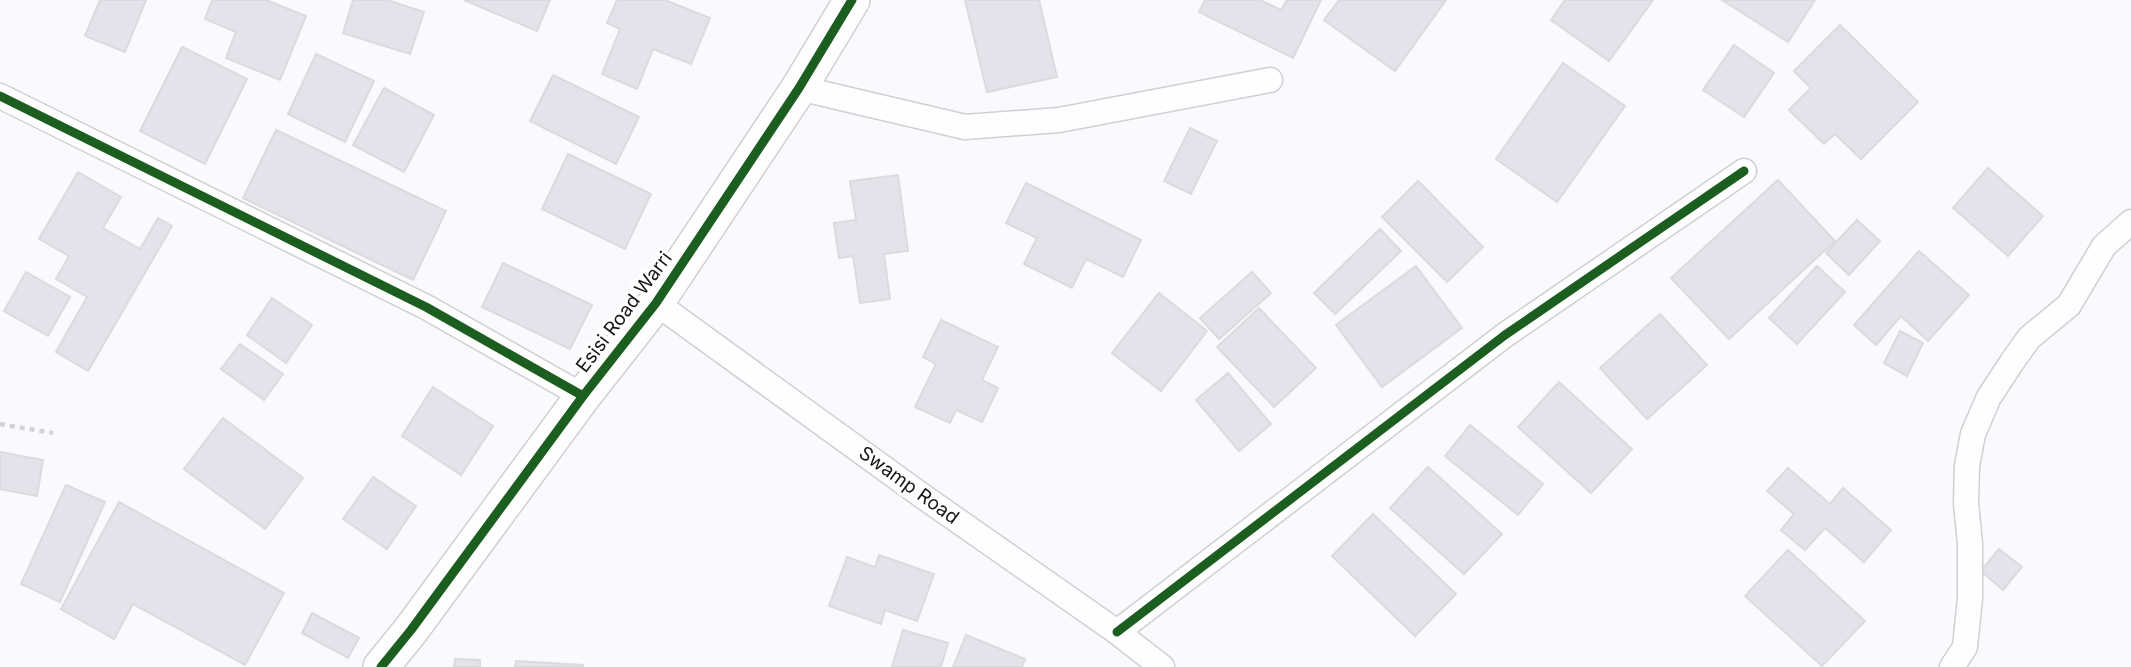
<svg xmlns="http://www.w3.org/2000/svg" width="2131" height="667" font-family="Inter,sans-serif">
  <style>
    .building { fill: #e3e3eb; stroke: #dbdbde; stroke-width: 2 }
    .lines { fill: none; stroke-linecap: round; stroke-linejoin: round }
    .street-casing { stroke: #cfd0d3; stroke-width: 27 }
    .secondary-casing { stroke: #cfd0d3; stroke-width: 38 }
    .path { stroke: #d3d3d4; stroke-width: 4.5; stroke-dasharray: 5 5; stroke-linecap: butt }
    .street { stroke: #fefeff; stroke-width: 24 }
    .secondary { stroke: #fefeff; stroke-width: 35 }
    .cycleway-casing { stroke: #fff; stroke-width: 13 }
    .cycleway { stroke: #1b5e20; stroke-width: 9 }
    .labels { text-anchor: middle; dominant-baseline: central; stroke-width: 7; stroke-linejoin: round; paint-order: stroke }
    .street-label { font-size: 19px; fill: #171719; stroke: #fff }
  </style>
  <rect width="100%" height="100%" fill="#f9fafe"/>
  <g class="building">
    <path d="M100,0H146L125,52L85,36Z"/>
    <path d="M212,0H266L306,16L280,80L226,58L236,32L205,19Z"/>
    <path d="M353,0H387L424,12L410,54L343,33Z"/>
    <path d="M464,0H550L537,31Z"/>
    <path d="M617,0H665L710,18L691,64L653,49L637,89L602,74L620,29L607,23Z"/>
    <path d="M965,0H1039L1057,77L987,92Z"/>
    <path d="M1205,0H1260L1281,10L1287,0H1321L1293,58L1199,12Z"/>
    <path d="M1339,0H1446L1395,71L1324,20Z"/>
    <path d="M1565,0H1653L1609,61L1551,20Z"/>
    <path d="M1722,0H1815L1788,42Z"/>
    <path d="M1840,25L1918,102L1861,159L1835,134L1824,144L1789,110L1811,88L1794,71Z"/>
    <path d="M1734,45L1774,73L1744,117L1703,90Z"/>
    <path d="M182,47L247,79L205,164L140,131Z"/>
    <path d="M316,54L374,81L345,142L288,114Z"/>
    <path d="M1563,63L1625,106L1557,202L1496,159Z"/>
    <path d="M553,75L639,117L616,164L530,121Z"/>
    <path d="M384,88L434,115L404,172L353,145Z"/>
    <path d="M1190,128L1217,141L1191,194L1164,181Z"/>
    <path d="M276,130L446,211L413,280L243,198Z"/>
    <path d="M568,154L651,194L625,249L542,209Z"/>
    <path d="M1988,168L2043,216L2008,256L1953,208Z"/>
    <path d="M78,172L121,197L103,228L140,249L158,218L172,226L88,371L56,352L87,297L56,279L69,256L39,239Z"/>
    <path d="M898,175L908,251L884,254L890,299L860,303L853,256L839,258L834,223L856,220L850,181Z"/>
    <path d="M1778,180L1835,241L1729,339L1671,278Z"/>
    <path d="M1418,181L1483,247L1447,282L1382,217Z"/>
    <path d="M1026,183L1141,240L1123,277L1086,259L1072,288L1024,264L1037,238L1006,223Z"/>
    <path d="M1857,220L1880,241L1849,275L1826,253Z"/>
    <path d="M1380,229L1401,251L1335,314L1314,293Z"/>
    <path d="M1919,251L1969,295L1928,341L1901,316L1876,345L1854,325Z"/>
    <path d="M503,263L592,305L570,349L482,307Z"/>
    <path d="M1416,266L1462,328L1382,387L1336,325Z"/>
    <path d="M1817,266L1845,292L1797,344L1769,318Z"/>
    <path d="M26,272L70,297L48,336L4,311Z"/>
    <path d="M1252,272L1271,293L1219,339L1200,318Z"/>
    <path d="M1159,293L1207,331L1161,391L1112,353Z"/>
    <path d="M272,298L312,325L286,363L247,335Z"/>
    <path d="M1259,308L1316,368L1274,407L1217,347Z"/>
    <path d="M1660,314L1707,365L1647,419L1600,368Z"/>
    <path d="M941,320L998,347L982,380L998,388L982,422L956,410L950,423L915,407L936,364L923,357Z"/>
    <path d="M1900,331L1923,343L1907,376L1884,363Z"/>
    <path d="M240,344L283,374L264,400L221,369Z"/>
    <path d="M1228,373L1271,424L1239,451L1196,400Z"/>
    <path d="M1559,382L1632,449L1591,493L1518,427Z"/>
    <path d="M433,387L493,426L461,475L402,436Z"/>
    <path d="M223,418L303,478L265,529L184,469Z"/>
    <path d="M1470,425L1543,484L1518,515L1445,456Z"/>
    <path d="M0,452L43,460L37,496L0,489Z"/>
    <path d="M1428,467L1502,534L1464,574L1390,508Z"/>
    <path d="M1788,468L1830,504L1843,488L1891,530L1864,562L1825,528L1805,550L1781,530L1794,514L1767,491Z"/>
    <path d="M373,477L416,506L387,549L343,519Z"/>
    <path d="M66,485L105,502L60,602L21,584Z"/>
    <path d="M119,502L284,593L245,665L133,604L114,639L61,609Z"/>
    <path d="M1373,514L1456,594L1415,636L1332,556Z"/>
    <path d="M1999,549L2022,567L2003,590L1981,571Z"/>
    <path d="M1788,550L1865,621L1822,666L1745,596Z"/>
    <path d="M879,555L934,574L917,621L885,610L881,624L829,606L847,557L875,567Z"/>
    <path d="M312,613L359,638L348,658L302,633Z"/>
    <path d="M903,630L948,643L941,667H892Z"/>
    <path d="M966,635L1025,659L1022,667H953Z"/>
    <path d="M455,659L480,660V667H454Z"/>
    <path d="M516,661L583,665V667H515Z"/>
  </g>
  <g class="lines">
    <g class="street-casing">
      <g id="street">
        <path d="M799,88L965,127L1059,120L1270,80"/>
        <path d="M0,96L426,307L583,396"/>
        <path d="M656,303L921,495L1117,632L1162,667"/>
        <path d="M1117,632L1505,335L1744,171"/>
        <path d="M1952,667L1965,647L1970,598V544L1966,503L1967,466L1973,434L1989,397L2012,362L2029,338L2069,305L2104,246L2131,222"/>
      </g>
    </g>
    <g class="secondary-casing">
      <path id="secondary" d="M381,667L411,630L583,396L656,303L799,88L852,0"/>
    </g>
    <path class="path" d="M0,424L53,433"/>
    <use href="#street" class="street"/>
    <use href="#secondary" class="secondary"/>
    <g class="cycleway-casing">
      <g id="cycleway">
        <path d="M0,96L426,307L583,396"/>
        <path d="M1117,632L1505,335L1744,171"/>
        <path d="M381,667L411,630L583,396L656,303L799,88L852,0"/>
      </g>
    </g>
    <use href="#cycleway" class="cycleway"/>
  </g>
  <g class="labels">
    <g class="street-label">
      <text transform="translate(624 312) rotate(-53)">Esisi Road Warri</text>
      <text transform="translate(909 485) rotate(36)">Swamp Road</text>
    </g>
  </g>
</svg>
